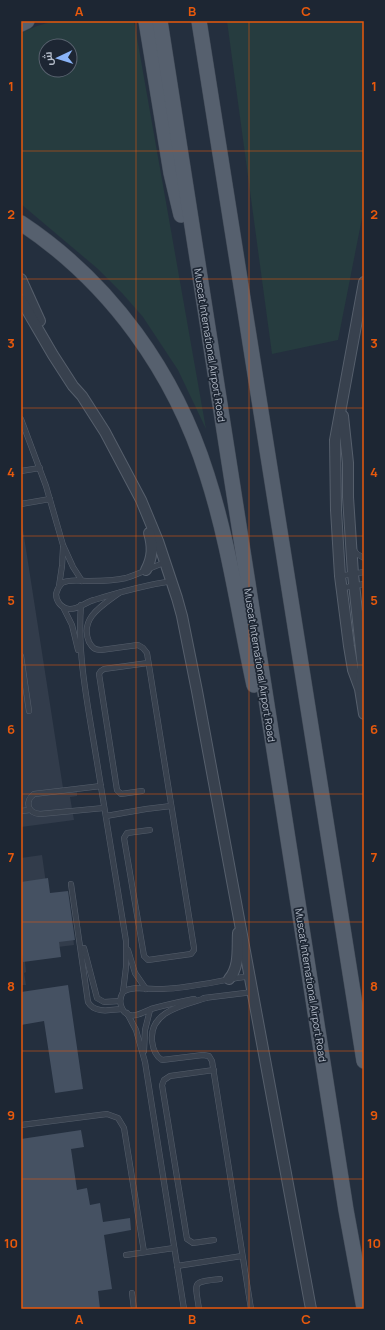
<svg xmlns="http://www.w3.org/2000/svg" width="385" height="1330" font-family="Manrope,Cairo,sans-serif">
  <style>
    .airport { fill: #323c4b }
    .green { fill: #263c3f; fill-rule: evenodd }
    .building { fill: #455162 }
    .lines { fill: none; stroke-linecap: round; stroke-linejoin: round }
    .lane-casing { stroke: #565f6c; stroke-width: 6 }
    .street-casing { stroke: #565f6c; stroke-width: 12 }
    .primary-casing { stroke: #414a57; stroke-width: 16 }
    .lane { stroke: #38414e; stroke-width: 5 }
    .street { stroke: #38414e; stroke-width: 10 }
    .primary { stroke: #56606e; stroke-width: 15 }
    .grid { fill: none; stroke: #e8590c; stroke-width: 1; stroke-opacity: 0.55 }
    .labels { text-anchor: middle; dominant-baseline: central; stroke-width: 3.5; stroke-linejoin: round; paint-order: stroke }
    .street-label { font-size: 10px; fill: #b4bcc9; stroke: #1d2633 }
    .neatline { fill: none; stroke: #e8590c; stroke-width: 1.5 }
    .grid-label { font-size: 13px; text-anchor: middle; font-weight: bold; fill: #e8590c }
  </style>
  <rect width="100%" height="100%" fill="#242f3e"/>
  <g class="airport">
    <path d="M21,517L63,788L77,787V796L70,797L74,820L21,827Z"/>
    <path d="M42,855L48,898L68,895L74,945L24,951L26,972L24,973L26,985H21V858Z"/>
  </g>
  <g class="green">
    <path d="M54,21H134L206,429L178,370L143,317L122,293L98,269L21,204V33L37,26ZM46,46H70V70H46Z"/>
    <path d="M227,21H364V208L338,340L272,354Z"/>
  </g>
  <g class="building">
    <path d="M48,878L50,893L68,891L75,940L59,942L61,957L23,962L21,947V882Z"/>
    <path d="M68,985L83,1089L55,1093L44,1021L21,1025V992Z"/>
    <path d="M81,1130L84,1147L71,1149L77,1190L87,1188L90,1205L100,1203L103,1222L130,1218L131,1230L104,1235L112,1289L98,1291L100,1309H21V1139Z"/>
  </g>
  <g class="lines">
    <g class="lane-casing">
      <g id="lane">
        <path d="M21,419L46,486L63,545L73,567L82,581"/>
        <path d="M21,471L40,468"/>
        <path d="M21,504L50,499"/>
        <path d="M353,549L357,554L364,558"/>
        <path d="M166,562C152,567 139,574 126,578C114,581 101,581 89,581C81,581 69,579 62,583C59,586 57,590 56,594C56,601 61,608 69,609C77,610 86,602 94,600C120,592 146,585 172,581"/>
        <path d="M340,576L364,572"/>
        <path d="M59,586L62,566L63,548"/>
        <path d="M342,588L364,584"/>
        <path d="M119,593C103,605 79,618 89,642C92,647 94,650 101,650L138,645L143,648L147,653L194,948V950L191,954L148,960L144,956L124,838L127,833L150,830"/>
        <path d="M81,605C77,655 88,706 96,756C106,818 116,879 126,941V967L123,992"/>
        <path d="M63,607L72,625L78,650"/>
        <path d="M361,623L364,612"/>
        <path d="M21,656L29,711"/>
        <path d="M101,786L34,794C24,802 28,813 40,814L104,808"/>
        <path d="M142,791L121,794L117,790L99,674L101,671L104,669L148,663"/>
        <path d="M21,811L30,810"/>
        <path d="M106,816L146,809L171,806"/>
        <path d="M71,884L88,1002C95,1014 110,1010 122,1009"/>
        <path d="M84,948L97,998L104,1002L120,1001"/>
        <path d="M128,950L135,973L146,989"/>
        <path d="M204,998L253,992"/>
        <path d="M206,998C184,1005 149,1011 152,1041C153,1049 155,1056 162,1060L203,1055L209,1056L212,1061L251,1309"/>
        <path d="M194,999C179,1002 165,1005 151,1009C146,1011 141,1014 136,1015C122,1018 117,1002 123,992C134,985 151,990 163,989C192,988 221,980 250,976"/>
        <path d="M127,1013L136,1030L145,1062L184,1309"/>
        <path d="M144,1051L145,1030L150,1010"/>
        <path d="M214,1070L170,1076L164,1080L162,1085L187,1239L193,1243L214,1240"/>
        <path d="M21,1125L107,1114L118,1118L124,1128L144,1252"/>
        <path d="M126,1255L174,1248"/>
        <path d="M177,1266L242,1256"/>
        <path d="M132,1293L134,1309"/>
        <path d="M199,1309C195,1281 191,1282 220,1279"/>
      </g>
    </g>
    <g class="street-casing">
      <g id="street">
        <path d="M21,279L40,321"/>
        <path d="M364,282L335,440L336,510L340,576L349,646L353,670L360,689L364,714"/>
        <path d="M21,300L53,355L73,386L82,396L105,432L141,500L158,541L177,598L182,616L197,691L311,1309"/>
        <path d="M343,416L348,463V497L353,574L363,668L360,687"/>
        <path d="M146,570C153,557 153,546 149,533"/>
        <path d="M229,979C240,966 237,949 238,933"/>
      </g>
    </g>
    <g class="primary-casing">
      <g id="primary">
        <path d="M146,21L171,173L181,215"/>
        <path d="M160,21L346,1210L364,1308"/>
        <path d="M199,21L364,1061"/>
        <path d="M21,24L27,21"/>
        <path d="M21,223C111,283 175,373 207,475C229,543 239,616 254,685"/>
      </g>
    </g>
    <use href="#lane" class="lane"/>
    <use href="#street" class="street"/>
    <use href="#primary" class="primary"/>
  </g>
  <path class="grid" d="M136,21V1309M249,21V1309M21,151H364M21,279H364M21,408H364M21,536H364M21,665H364M21,794H364M21,922H364M21,1051H364M21,1179H364"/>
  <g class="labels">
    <g class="street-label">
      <text transform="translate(210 345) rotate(81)">Muscat International Airport Road</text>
      <text transform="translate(260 665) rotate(81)">Muscat International Airport Road</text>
      <text transform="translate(311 985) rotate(81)">Muscat International Airport Road</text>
    </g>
  </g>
  <rect width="385" height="1330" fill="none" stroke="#1d2633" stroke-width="44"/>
  <g transform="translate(58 58) rotate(266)"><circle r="19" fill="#1d2633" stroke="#59626f"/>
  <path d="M0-3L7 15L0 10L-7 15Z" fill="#8ab4f8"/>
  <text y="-6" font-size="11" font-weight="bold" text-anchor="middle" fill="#b4bcc9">ش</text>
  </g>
  <rect x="22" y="22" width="341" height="1286" class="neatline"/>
  <g class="grid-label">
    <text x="79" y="16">A</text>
    <text x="192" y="16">B</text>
    <text x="306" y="16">C</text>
    <text x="11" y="91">1</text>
    <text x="374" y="91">1</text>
    <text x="11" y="219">2</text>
    <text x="374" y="219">2</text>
    <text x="11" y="348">3</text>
    <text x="374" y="348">3</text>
    <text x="11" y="477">4</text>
    <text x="374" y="477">4</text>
    <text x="11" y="605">5</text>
    <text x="374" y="605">5</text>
    <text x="11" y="734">6</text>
    <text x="374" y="734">6</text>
    <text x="11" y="862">7</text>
    <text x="374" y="862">7</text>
    <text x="11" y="991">8</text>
    <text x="374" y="991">8</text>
    <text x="11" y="1120">9</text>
    <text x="374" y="1120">9</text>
    <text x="11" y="1248">10</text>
    <text x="374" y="1248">10</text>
    <text x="79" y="1324">A</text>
    <text x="192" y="1324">B</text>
    <text x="306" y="1324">C</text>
  </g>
</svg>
